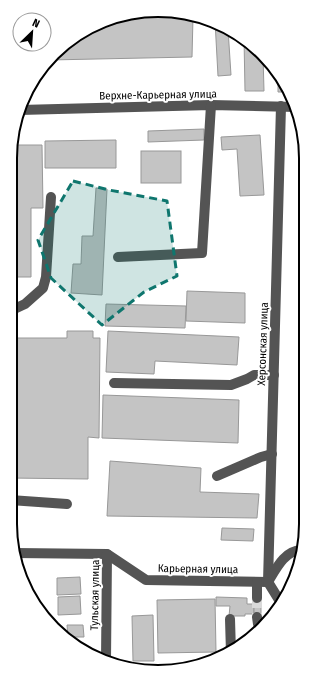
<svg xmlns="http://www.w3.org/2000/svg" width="316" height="682" font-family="'Fira Sans Condensed',sans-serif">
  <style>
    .building { fill: #c4c4c4; stroke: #989898 }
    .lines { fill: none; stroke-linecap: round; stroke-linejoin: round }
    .minor-tunnel { stroke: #d9d9d9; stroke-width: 10; stroke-dasharray: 10 5; stroke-linecap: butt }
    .minor { stroke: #545454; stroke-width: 10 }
    .marked { fill: #0f766e; fill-opacity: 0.2; stroke: #0f766e; stroke-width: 3; stroke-dasharray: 8 5; stroke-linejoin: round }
    .labels { text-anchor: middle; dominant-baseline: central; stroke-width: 4; stroke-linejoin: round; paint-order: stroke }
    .street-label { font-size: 11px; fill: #000; stroke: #fff }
    .rim { fill: none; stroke: #000; stroke-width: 2 }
  </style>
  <rect width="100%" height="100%" fill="#fff"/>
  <g class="building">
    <path d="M158,10L193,17L192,57L49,60L53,54L101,21Z"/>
    <path d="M215,21L228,29L231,75L218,76Z"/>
    <path d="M244,38L248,40L263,55L264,91H245Z"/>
    <path d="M278,73L289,92H278Z"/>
    <path d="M204,129V140L148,142V131Z"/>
    <path d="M300,133H303L305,148H301Z"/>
    <path d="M260,135L264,195L240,196L237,149L222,150L221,137Z"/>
    <path d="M116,140V168H45V141Z"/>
    <path d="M13,145H42L43,208H31V277H10V158Z"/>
    <rect x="141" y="151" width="40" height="32"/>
    <rect x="304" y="163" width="1" height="15"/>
    <path d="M96,188L107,189L102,295L71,293L73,264H81L82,236H93Z"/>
    <path d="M187,291L245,293V323L186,321Z"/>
    <path d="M106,304L186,306L185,328L105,326Z"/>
    <path d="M10,317H16V338H67V331H93V338H100L99,438L88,437V479L10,478Z"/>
    <path d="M108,331L239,337L237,365L155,361L154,374L106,372Z"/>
    <path d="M103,395L239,400L238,443L102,438Z"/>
    <path d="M110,461L201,468L200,492L259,494L257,518L107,516Z"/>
    <path d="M222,528L254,529L253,541L221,540Z"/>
    <path d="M80,577L81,594L57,595V578Z"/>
    <path d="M80,596L81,614L58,615V597Z"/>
    <path d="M216,597L247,598V604H254V614H245V616H229L230,606H216Z"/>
    <rect x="254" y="598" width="7" height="19"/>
    <path d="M215,599L216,652L158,653L157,600Z"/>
    <path d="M153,615L154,661H133L132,616Z"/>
    <path d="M67,625H83L84,637H68Z"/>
    <path d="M75,641L77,643L78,647L71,642Z"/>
  </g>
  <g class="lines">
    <path class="minor-tunnel" d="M257,598V617"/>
    <g class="minor">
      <path d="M20,110L211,105L296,107"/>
      <path d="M118,257L202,253L211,105"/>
      <path d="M10,311L25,304L43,288L46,277L51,197"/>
      <path d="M114,383L231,385L247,379L254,375H274"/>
      <path d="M217,476L261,457L272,454"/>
      <path d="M10,500L67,504"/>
      <path d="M15,553L107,554L146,580L268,582"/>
      <path d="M257,582V598"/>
      <path d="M268,582L281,106"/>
      <path d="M268,582C276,569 284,551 301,550"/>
      <path d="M268,582L281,603"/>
      <path d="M257,617L258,624L262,628"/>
      <path d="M230,619L231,653"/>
      <path d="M106,660L107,554"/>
    </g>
  </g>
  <path class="marked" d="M73,181L109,190L167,201L177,276L144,292L102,325L51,278L38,240Z"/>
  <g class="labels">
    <g class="street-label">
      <text transform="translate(158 95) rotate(-1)">Верхне-Карьерная улица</text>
      <text transform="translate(263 344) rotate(-88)">Херсонская улица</text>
      <text transform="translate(198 569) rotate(1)">Карьерная улица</text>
      <text transform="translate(95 595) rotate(-89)">Тульская улица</text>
    </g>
  </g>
  <path d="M0 0H316V682H0ZM158 17H158A141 141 0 0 1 299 158V524A141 141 0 0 1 158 665H158A141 141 0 0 1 17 524V158A141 141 0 0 1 158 17Z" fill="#fff" fill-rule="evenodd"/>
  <path class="rim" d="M158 17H158A141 141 0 0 1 299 158V524A141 141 0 0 1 158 665H158A141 141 0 0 1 17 524V158A141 141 0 0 1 158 17Z"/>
  <g transform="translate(32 32) rotate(25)"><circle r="19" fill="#ffffff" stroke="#999999"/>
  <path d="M0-3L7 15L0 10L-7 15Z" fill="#000000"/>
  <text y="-6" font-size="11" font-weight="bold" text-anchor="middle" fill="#000000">N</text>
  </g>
</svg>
